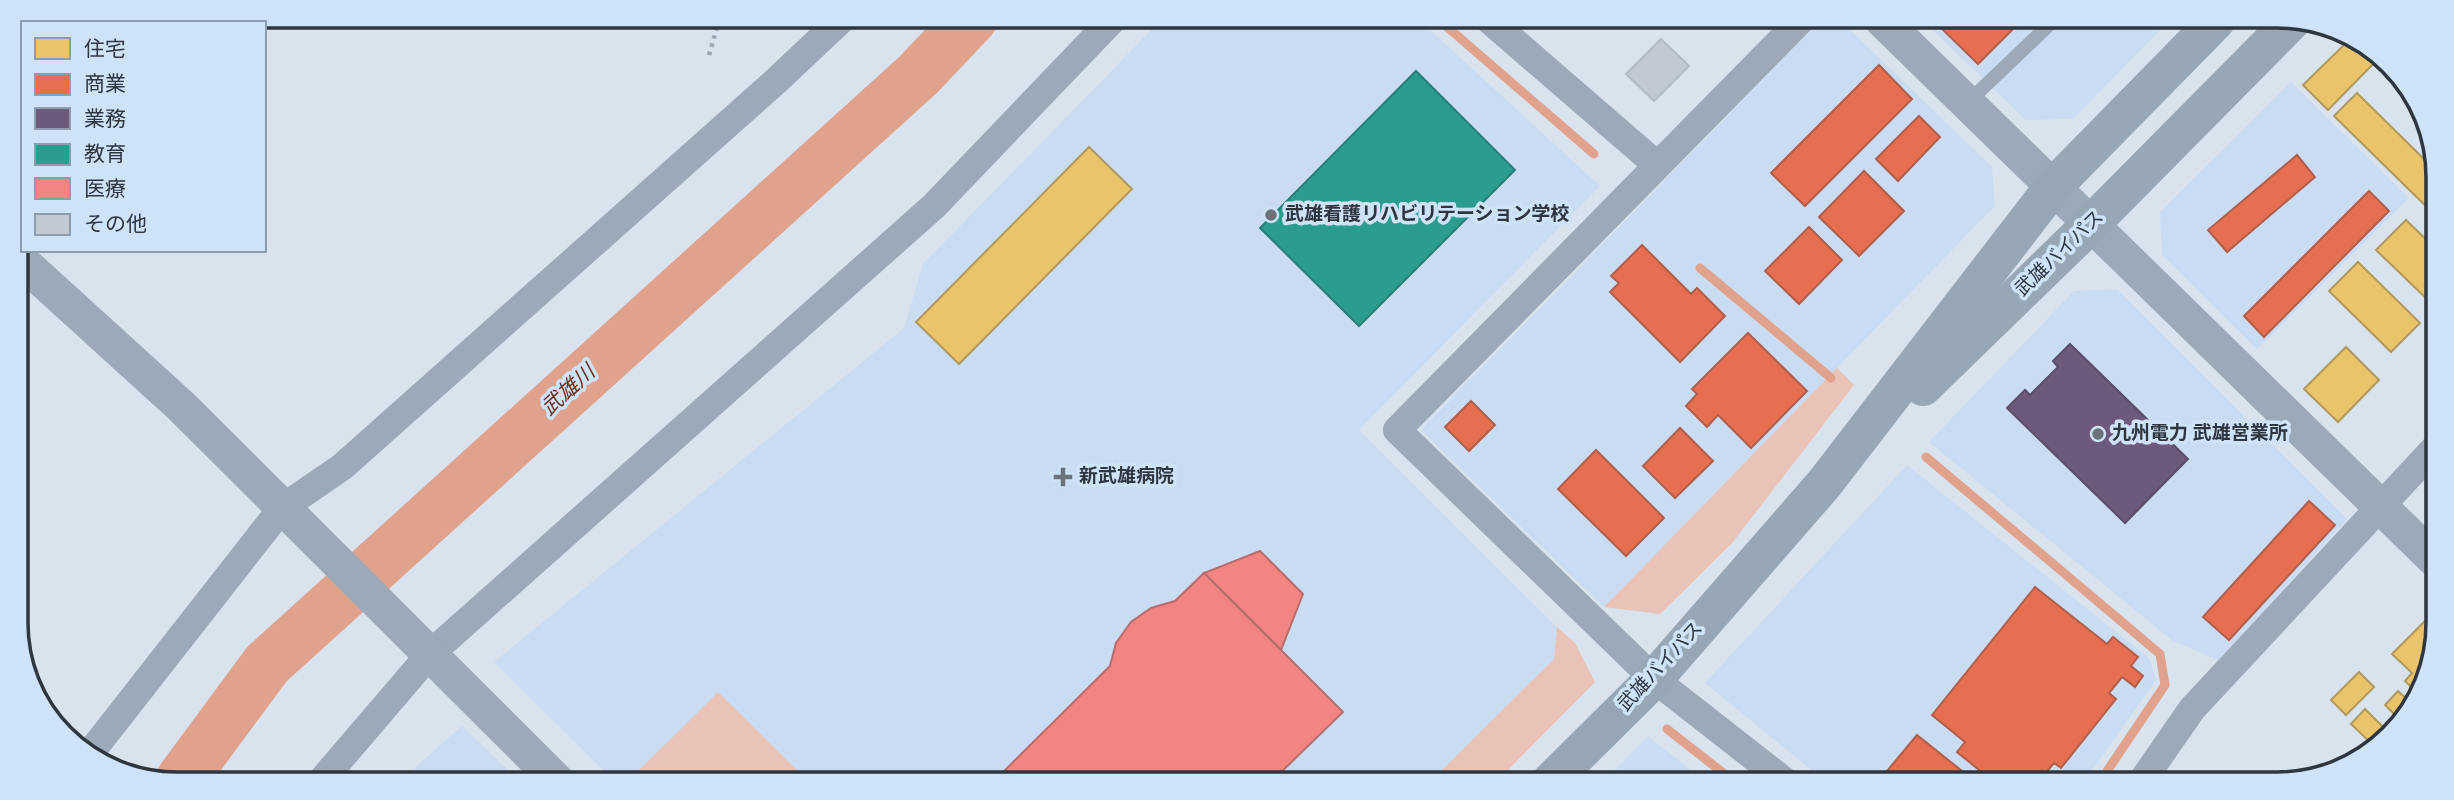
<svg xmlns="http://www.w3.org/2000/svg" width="2454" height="800" font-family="Overpass,'Noto Sans JP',sans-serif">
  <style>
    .built { fill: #cadcf1 }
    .green { fill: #eac3b8 }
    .homes { fill: #e9c46a; stroke: #b1995d; stroke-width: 2 }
    .shops { fill: #e76f51; stroke: #b05e4c; stroke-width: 2 }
    .offices { fill: #6d597a; stroke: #5a4e68; stroke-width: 2 }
    .schools { fill: #2a9d8f; stroke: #2b7e77; stroke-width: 2 }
    .health { fill: #f28482; stroke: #b76d6e; stroke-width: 2 }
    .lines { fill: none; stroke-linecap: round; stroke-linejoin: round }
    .stream { stroke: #e0a18d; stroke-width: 9 }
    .river { stroke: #e0a18d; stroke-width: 52 }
    .building { fill: #c1cad3; stroke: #b3bbc4; stroke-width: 2 }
    .path { stroke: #9ca7b3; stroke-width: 4.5; stroke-dasharray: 3.5 5; stroke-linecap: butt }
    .service { stroke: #9ba9b8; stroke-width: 14 }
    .minor { stroke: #9ba9b8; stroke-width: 28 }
    .tertiary { stroke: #9ba9b8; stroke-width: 35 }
    .trunk { stroke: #98a7b6; stroke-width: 38 }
    .poi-dot { fill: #6a737c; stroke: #cee2f8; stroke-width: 2.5 }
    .labels { text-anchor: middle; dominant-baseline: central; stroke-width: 7; stroke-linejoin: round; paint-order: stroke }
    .poi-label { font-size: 19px; font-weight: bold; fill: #2e363f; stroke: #cee2f8; text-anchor: start }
    .street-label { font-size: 19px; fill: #2e363f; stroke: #cee2f8 }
    .water-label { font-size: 21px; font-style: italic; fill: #6e311a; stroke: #cee2f8 }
    .rim { fill: none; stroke: #2e363f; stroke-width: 3.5 }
  </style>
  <rect width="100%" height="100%" fill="#d8e3ee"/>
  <g class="built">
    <path d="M1163,18L1418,19L1600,186L1359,430L1557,627L1554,659L1430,782L613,780L494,662L904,328L923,264Z"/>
    <path d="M1821,20H1840L1992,167L1995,206L1604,607L1421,430Z"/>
    <path d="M1922,20L2169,21L2073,119L2026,120Z"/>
    <path d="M2291,82L2409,198L2257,349L2162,255L2160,212Z"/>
    <path d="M2117,289L2347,519L2218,660L2173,641L1929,442L2074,291Z"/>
    <path d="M1907,465L2150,659L2156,680L2083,783H1827L1705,683Z"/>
    <path d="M462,726L518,780L403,779L404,777Z"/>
    <path d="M1648,736L1706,782H1603Z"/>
  </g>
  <g class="green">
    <path d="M1837,368L1854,385L1732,543L1660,614L1604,607Z"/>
    <path d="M1557,627L1575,643L1595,682L1496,782H1430L1554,659Z"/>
    <path d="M718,692L807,780H629Z"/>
  </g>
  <g class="homes">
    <path d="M2349,40L2379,58L2328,110L2303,85Z"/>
    <path d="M2357,93L2435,170V215L2334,116Z"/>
    <path d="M1089,147L1132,189L959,364L916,322Z"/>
    <path d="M2406,220L2435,248L2434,294L2428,300L2376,250Z"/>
    <path d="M2358,262L2420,323L2391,352L2329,291Z"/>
    <path d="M2346,347L2379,380L2338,422L2304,389Z"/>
    <path d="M2433,613V665L2415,691L2405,681L2412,673L2392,654Z"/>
    <path d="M2359,672L2374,687L2346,715L2331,700Z"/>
    <path d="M2398,691L2409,701L2398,718L2385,705Z"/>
    <path d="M2365,709L2388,732L2377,749L2351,724Z"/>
  </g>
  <g class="shops">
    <path d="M1933,20L2021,21L1978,64Z"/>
    <path d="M1879,65L1912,99L1805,206L1771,173Z"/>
    <path d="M1919,116L1940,137L1898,181L1876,159Z"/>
    <path d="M2297,155L2315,177L2227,252L2208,230Z"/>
    <path d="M1864,171L1904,211L1859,256L1819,217Z"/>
    <path d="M2369,191L2389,211L2264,337L2244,316Z"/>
    <path d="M1809,227L1842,260L1799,304L1765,271Z"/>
    <path d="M1642,245L1691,294L1697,288L1725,316L1680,362L1610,292L1619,283L1611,276Z"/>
    <path d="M1748,333L1807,391L1751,448L1718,415L1707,427L1686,406L1697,394L1692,389Z"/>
    <path d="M1471,401L1495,425L1469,451L1445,427Z"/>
    <path d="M1680,428L1713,461L1675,498L1643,466Z"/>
    <path d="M1596,450L1664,518L1626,556L1558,489Z"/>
    <path d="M2309,501L2335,525L2229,640L2203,617Z"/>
    <path d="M2035,587L2107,644L2113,637L2138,657L2131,666L2143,676L2135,687L2122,677L2109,693L2116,699L2061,768L2054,763L2037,783H2018L2005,773L1995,783L1957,752L1965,742L1932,715Z"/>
    <path d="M1917,735L1977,783H1877Z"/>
  </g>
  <path class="offices" d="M2070,344L2188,459L2125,523L2007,408L2025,390L2030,395L2058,367L2053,361Z"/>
  <path class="schools" d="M1416,71L1515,170L1359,326L1260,228Z"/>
  <g class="health">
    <path d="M1260,551L1303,594L1281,650L1204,573Z"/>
    <path d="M1204,573L1343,712L1272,781H994L1110,666L1116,643L1131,622L1151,608L1175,601Z"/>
  </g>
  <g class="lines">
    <g class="stream">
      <path d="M1438,19L1594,154"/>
      <path d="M1700,268L1831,378"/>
      <path d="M1926,457L2160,654L2165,685L2099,783"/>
      <path d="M1667,729L1736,783"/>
    </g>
    <path class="river" d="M182,779L267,664L918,75L972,18"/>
  </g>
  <path class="building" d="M1661,39L1689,66L1654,101L1626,74Z"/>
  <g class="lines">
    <path class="path" d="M709,55L720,17"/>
    <path class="service" d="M1967,103L2053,21"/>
    <g class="minor">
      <path d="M1488,19L1657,165"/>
      <path d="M207,23L213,16"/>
      <path d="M16,230L23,223"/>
      <path d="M91,752L282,508L342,467L776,81L844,17"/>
      <path d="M323,779L430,654L934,206L1114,18"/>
      <path d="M1787,783L1654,679L1397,430L1801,20"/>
      <path d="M2140,784L2192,709L2434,449"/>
    </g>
    <g class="tertiary">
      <path d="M1882,20L2433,558"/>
      <path d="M17,257L182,407L556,780"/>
    </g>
    <g class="trunk">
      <path d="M1923,387L2091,224L2292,21"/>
      <path d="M1550,782L1654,679L1824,484L2053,187L2216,21"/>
    </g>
  </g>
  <g class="poi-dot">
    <circle cx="1271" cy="215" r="7"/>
    <circle cx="2098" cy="434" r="7"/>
    <path d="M1059.5 466.5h7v7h7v7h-7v7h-7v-7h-7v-7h7z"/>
  </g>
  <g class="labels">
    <g class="poi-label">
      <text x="1285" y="215">武雄看護リハビリテーション学校</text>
      <text x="2112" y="434">九州電力 武雄営業所</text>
      <text x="1079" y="477">新武雄病院</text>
    </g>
    <g class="street-label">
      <text transform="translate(2060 254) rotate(-44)">武雄バイパス</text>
      <text transform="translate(1661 667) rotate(-47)">武雄バイパス</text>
    </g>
    <g class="water-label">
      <text transform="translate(569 391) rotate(-42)">武雄川</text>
    </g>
  </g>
  <path d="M0 0H2454V800H0ZM177 28H2277A149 149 0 0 1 2426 177V623A149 149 0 0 1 2277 772H177A149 149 0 0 1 28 623V177A149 149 0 0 1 177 28Z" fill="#cee2f8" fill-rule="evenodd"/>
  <path class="rim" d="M177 28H2277A149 149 0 0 1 2426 177V623A149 149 0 0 1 2277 772H177A149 149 0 0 1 28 623V177A149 149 0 0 1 177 28Z"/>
  <rect x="21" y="21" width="245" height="231" fill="#cee2f8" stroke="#8e9dae" stroke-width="2"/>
  <rect x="35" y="38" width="35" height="21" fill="#e9c46a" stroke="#8e9dae" stroke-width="2"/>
  <text x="84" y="56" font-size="21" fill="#2e363f">住宅</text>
  <rect x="35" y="74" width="35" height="21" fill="#e76f51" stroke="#8e9dae" stroke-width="2"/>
  <text x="84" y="91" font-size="21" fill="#2e363f">商業</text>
  <rect x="35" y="108" width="35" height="21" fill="#6d597a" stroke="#8e9dae" stroke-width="2"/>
  <text x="84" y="126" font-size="21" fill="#2e363f">業務</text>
  <rect x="35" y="144" width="35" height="21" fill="#2a9d8f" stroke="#8e9dae" stroke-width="2"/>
  <text x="84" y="161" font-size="21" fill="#2e363f">教育</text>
  <rect x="35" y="178" width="35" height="21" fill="#f28482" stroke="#8e9dae" stroke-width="2"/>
  <text x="84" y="196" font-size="21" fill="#2e363f">医療</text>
  <rect x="35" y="214" width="35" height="21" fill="#c1cad3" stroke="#8e9dae" stroke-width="2"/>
  <text x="84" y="231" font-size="21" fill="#2e363f">その他</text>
</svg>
